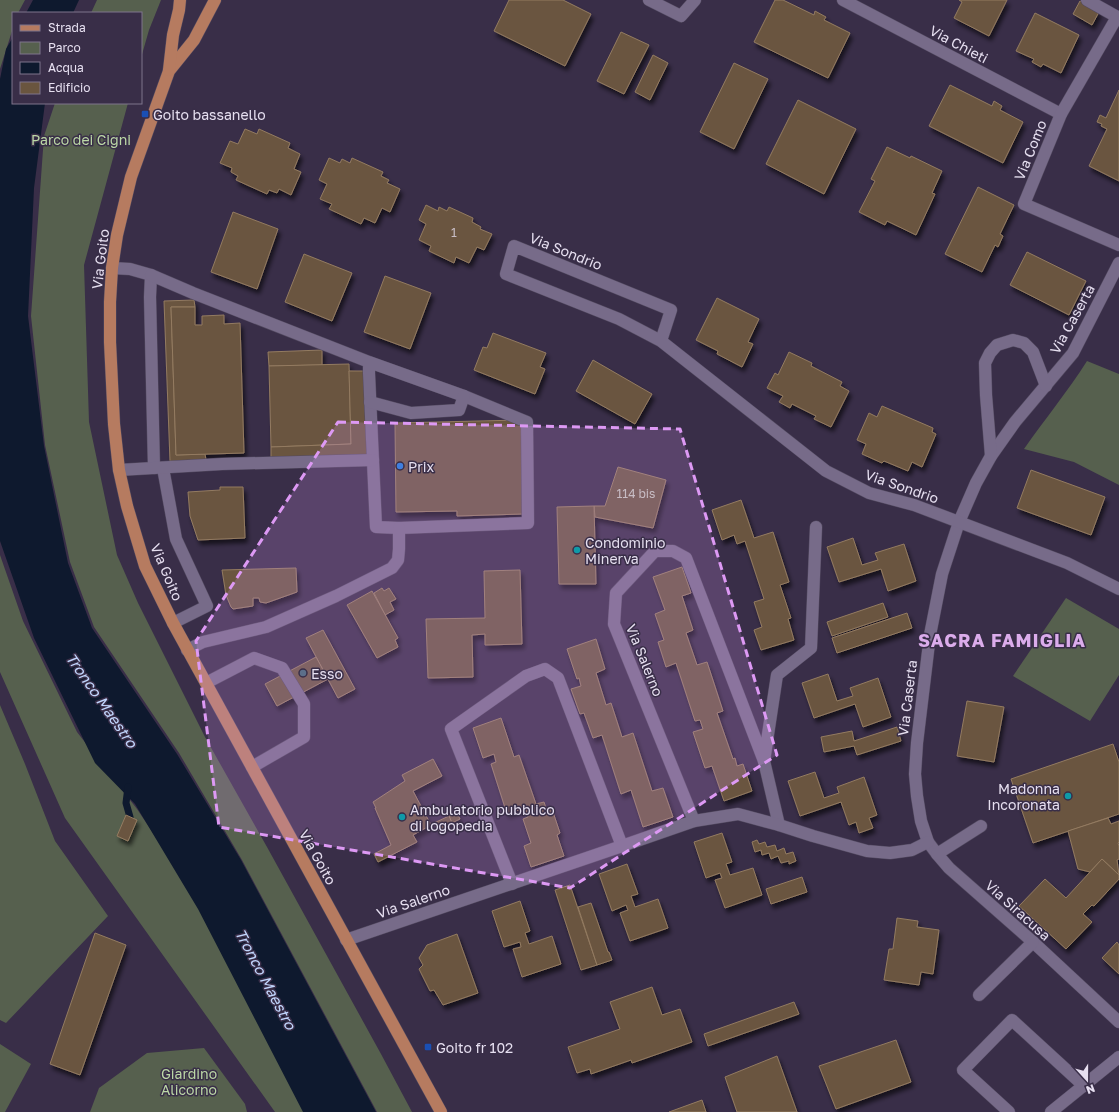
<svg xmlns="http://www.w3.org/2000/svg" width="1119" height="1112" font-family="'Golos Text',sans-serif">
  <style>
    .green { fill: #56604e }
    .water { fill: #0e192e }
    .lines { fill: none; stroke-linecap: round; stroke-linejoin: round }
    .stream { stroke: #0e192e; stroke-width: 7 }
    .building { fill: #6a553f; stroke: #937b61; filter: url(#shadow) }
    .minor-casing { stroke: #534a60; stroke-width: 13 }
    .major-casing { stroke: #534a60; stroke-width: 13 }
    .minor { stroke: #776b89; stroke-width: 12 }
    .major { stroke: #b67b60; stroke-width: 12 }
    .marked { fill: #dd99f4; fill-opacity: 0.2; stroke: #dd99f4; stroke-width: 3; stroke-dasharray: 8 5; stroke-linejoin: round }
    .transit-dot { fill: #1a4fb4; stroke: #392e48; stroke-width: 1.5 }
    .shop-dot { fill: #3f7fe0; stroke: #392e48; stroke-width: 1.5 }
    .culture-dot { fill: #0f9aa8; stroke: #392e48; stroke-width: 1.5 }
    .service-dot { fill: #5c6f8a; stroke: #392e48; stroke-width: 1.5 }
    .labels { text-anchor: middle; dominant-baseline: central; stroke-width: 3; stroke-linejoin: round; paint-order: stroke }
    .number-label { font-size: 12px; fill: #c7bcc4 }
    .street-label { font-size: 14px; fill: #e6dff0; stroke: #392e48 }
    .poi-label { font-size: 14px; fill: #e6dff0; stroke: #392e48; text-anchor: start }
    .park-label { font-size: 14px; fill: #bcd8a6; stroke: #392e48 }
    .water-label { font-size: 15px; font-style: italic; fill: #c1d6fd; stroke: #392e48 }
    .district-label { font-size: 18px; font-weight: bold; letter-spacing: 1px; fill: #dbaceb; stroke: #392e48 }
  </style>
  <defs>
    <filter id="shadow"><feDropShadow dx="2.5" dy="4.5" stdDeviation="2" flood-color="#0009"/></filter>
  </defs>
  <rect width="100%" height="100%" fill="#392e48"/>
  <g class="green">
    <path d="M0,0H25L18,13H13V28L0,69Z"/>
    <path d="M97,0H161L149,30L141,58V13H91Z"/>
    <path d="M55,103H128L84,265L89,422L117,555L138,603L205,737L267,847L381,1054L412,1112H377L242,860L179,753L94,627L70,562L45,445L31,316L44,136Z"/>
    <path d="M1087,361L1119,374V485L1074,462L1024,449C1045,419 1068,391 1087,361Z"/>
    <path d="M0,555L23,621L77,732L137,809L214,924L319,1112H275L65,818L0,672Z"/>
    <path d="M1066,598L1119,629V675L1090,721L1013,676Z"/>
    <path d="M0,705L25,764L55,841L108,916L6,1023L0,1020Z"/>
    <path d="M0,1044L31,1064L5,1112H0Z"/>
    <path d="M204,1048L245,1104L247,1112H90L99,1088L147,1053Z"/>
  </g>
  <g class="water">
    <path d="M33,0H79L73,13H26Z"/>
    <path d="M13,37V103H45L34,188L28,316L44,446L68,563L92,628L177,754L241,860L376,1112H303L198,909L135,804L95,763L34,638L0,541V79L6,49Z"/>
  </g>
  <g class="lines">
    <path class="stream" d="M128,787L126,803L130,817"/>
  </g>
  <g class="building">
    <path d="M509,0H563L591,14L565,66L494,31Z"/>
    <path d="M775,0H783L814,15L815,11L826,17L824,20L850,33L828,78L754,42Z"/>
    <path d="M959,0H1007L989,36L954,18L962,2Z"/>
    <path d="M1080,1L1099,12L1092,25L1073,14Z"/>
    <path d="M1035,13L1079,35L1061,73L1043,64L1041,67L1032,62L1034,59L1016,51Z"/>
    <path d="M621,32L649,45L624,94L597,81Z"/>
    <path d="M653,55L668,63L650,100L635,92Z"/>
    <path d="M734,63L768,79L734,149L700,132Z"/>
    <path d="M950,85L992,106L994,101L1002,106L1000,110L1023,122L1003,163L929,126Z"/>
    <path d="M1119,90V181L1089,166L1107,129L1101,126L1102,124L1097,122L1100,115L1106,118Z"/>
    <path d="M798,100L856,129L824,194L766,164Z"/>
    <path d="M245,129L257,134L259,129L290,143L288,148L300,154L294,169L301,172L291,195L279,189L277,193L269,190L267,194L236,180L238,176L231,172L232,168L220,163L230,141L238,144Z"/>
    <path d="M887,147L910,158L911,156L942,171L932,193L935,194L916,235L887,221L885,225L859,212L875,181L871,179Z"/>
    <path d="M329,158L340,163L342,159L350,163L352,158L383,172L381,176L389,180L387,183L400,189L390,212L382,208L375,223L364,218L361,224L329,209L332,204L320,199L327,184L319,180Z"/>
    <path d="M978,187L1014,205L1000,234L1003,236L998,247L995,245L982,272L945,254Z"/>
    <path d="M426,205L438,211L439,207L447,211L449,207L473,218L472,222L481,227L480,229L492,234L484,250L477,247L469,263L456,257L454,263L429,251L431,246L419,240L426,224L419,220Z"/>
    <path d="M233,212L278,229L257,289L211,272Z"/>
    <path d="M1027,252L1086,281L1069,315L1010,285Z"/>
    <path d="M304,254L352,273L332,321L285,302Z"/>
    <path d="M385,276L431,293L410,349L364,332Z"/>
    <path d="M717,298L759,319L748,342L753,344L742,367L717,354L718,351L696,340Z"/>
    <path d="M194,300L195,307H171L176,455L205,454L206,460L170,461L164,301Z"/>
    <path d="M171,307H195V325H202V316L224,315V324L240,323L244,453L176,455Z"/>
    <path d="M493,333L546,353L540,367L545,369L535,394L474,370L483,347L487,348Z"/>
    <path d="M322,350V365L269,366L268,352Z"/>
    <path d="M789,352L812,363L811,366L842,382L840,386L849,391L831,427L814,419L816,416L792,404L790,408L779,402L783,396L767,388L775,373L778,375Z"/>
    <path d="M593,360L652,394L635,424L576,391Z"/>
    <path d="M349,364L351,444L271,447L269,366Z"/>
    <path d="M349,371H364L367,458L271,461V447L351,444Z"/>
    <path d="M882,406L933,428L932,432L936,434L922,467L912,462L908,471L884,461L882,463L862,454L866,444L857,440L869,413L877,417Z"/>
    <path d="M521,420L523,514L457,516V511L396,512L395,423Z"/>
    <path d="M618,467L666,480L653,528L595,517L594,506H605Z"/>
    <path d="M1031,470L1105,497L1091,535L1017,508Z"/>
    <path d="M220,487H243L245,538L198,540L190,516L188,492L220,490Z"/>
    <path d="M741,500L754,538L773,532L789,582L780,585L791,618L788,619L794,640L761,650L754,630L762,627L754,602L764,599L745,541L737,544L734,535L722,540L712,510Z"/>
    <path d="M594,506L596,584H559L557,507Z"/>
    <path d="M853,538L862,565L878,560L875,553L904,544L916,581L888,591L881,569L839,582L827,547Z"/>
    <path d="M682,567L691,593L682,596L693,630L686,633L697,665L707,662L723,711L717,713L733,759L735,758L737,766L743,764L752,791L724,801L712,766L705,768L693,732L703,729L700,720L695,721L676,663L666,667L658,642L664,640L655,614L665,610L653,577Z"/>
    <path d="M296,568L297,592L266,603L260,602L259,598H253V606L233,609L231,607L226,595L222,570Z"/>
    <path d="M520,570L522,644L485,645V634L472,635L473,677L428,678L426,619L485,618L484,571Z"/>
    <path d="M382,588L384,591L389,588L396,599L390,602L394,610L385,615L374,593Z"/>
    <path d="M372,591L398,638L395,640L398,647L377,658L347,605Z"/>
    <path d="M883,603L888,617L832,636L827,622Z"/>
    <path d="M907,613L912,628L837,653L832,638Z"/>
    <path d="M323,630L355,689L338,698L306,638Z"/>
    <path d="M596,639L605,669L596,673L606,705L611,703L622,737L633,733L652,791L663,788L673,817L643,827L631,790L621,794L602,735L593,738L584,713L580,714L571,689L581,686L579,678L577,679L567,649Z"/>
    <path d="M316,657L328,679L277,706L265,684Z"/>
    <path d="M828,674L837,701L853,696L850,688L878,678L891,717L863,727L855,704L814,718L802,683Z"/>
    <path d="M967,701L1004,707L994,762L957,756Z"/>
    <path d="M501,718L514,757L519,755L536,804L544,802L547,811L552,809L560,833L557,835L564,856L531,867L524,846L531,843L523,819L528,817L525,808L507,814L491,764L496,762L494,754L483,758L473,728Z"/>
    <path d="M897,727L901,741L857,755L854,746L824,752L821,737L852,731L854,741Z"/>
    <path d="M1113,744L1119,762V814L1033,843L1011,779Z"/>
    <path d="M433,759L442,776L413,791L431,825L413,835L417,842L378,862L374,854L391,845L375,808H376L373,802L405,781L402,775Z"/>
    <path d="M815,772L824,798L839,793L837,787L864,777L877,815L869,818L873,828L859,833L856,822L849,825L841,802L800,816L788,781Z"/>
    <path d="M456,811L460,819L452,823L449,816Z"/>
    <path d="M126,815L137,820L128,841L117,836Z"/>
    <path d="M449,816L452,823L438,831L434,823Z"/>
    <path d="M1108,818L1111,824L1119,821V842L1118,843L1119,846V859L1117,860L1119,875L1102,859L1090,872L1078,869L1068,831Z"/>
    <path d="M722,833L732,862L726,864L730,875L753,868L762,895L725,908L715,880L722,878L720,873L706,878L694,842Z"/>
    <path d="M757,840L759,844L765,842L767,847L775,845L777,851L784,848L786,854L793,852L796,861L789,864V861L781,863L778,856L771,859L769,853L762,855L761,850L755,852L752,842Z"/>
    <path d="M1102,859L1119,875V879L1094,906L1092,905L1083,914L1092,922L1066,949L1019,906L1045,879L1066,898Z"/>
    <path d="M627,864L638,894L631,896L635,907L658,899L668,928L630,941L620,913L628,910L626,905L612,911L599,874Z"/>
    <path d="M802,877L807,892L771,904L766,889Z"/>
    <path d="M570,885L597,965L581,970L555,890Z"/>
    <path d="M520,901L530,931L525,933L529,944L552,936L561,964L522,977L513,949L521,947L520,942L504,947L492,911Z"/>
    <path d="M591,903L608,952H609L612,960L597,965L578,907Z"/>
    <path d="M897,918L918,921L917,927L939,930L933,974L921,972L919,985L884,980L889,949H893Z"/>
    <path d="M95,933L126,945L80,1075L50,1064Z"/>
    <path d="M457,934L478,993L443,1005L434,990L430,991L419,969L423,965L419,958L427,945Z"/>
    <path d="M1117,942L1119,945V974L1102,958Z"/>
    <path d="M652,987L662,1015L680,1009L692,1042L632,1063L631,1060L591,1074L590,1069L577,1073L568,1047L620,1029L610,1002Z"/>
    <path d="M794,1002L799,1014L708,1046L704,1034Z"/>
    <path d="M896,1040L911,1082L836,1109L819,1066Z"/>
    <path d="M777,1056L797,1112H737L725,1077Z"/>
    <path d="M702,1100L706,1112H669Z"/>
  </g>
  <g class="lines">
    <g class="minor-casing">
      <g id="minor">
        <path d="M649,0L681,16L695,0"/>
        <path d="M843,0L1061,114"/>
        <path d="M1087,0L1119,18"/>
        <path d="M1117,17L1061,114L1024,204L1119,245"/>
        <path d="M1119,263L1073,353L1015,422L991,456L976,483L959,522L942,574L930,635L917,743L915,774L917,796L921,821L928,842L937,854L949,868L1033,942L1119,1022"/>
        <path d="M112,268L130,269L151,275L150,297L154,468"/>
        <path d="M151,275L193,293L369,362V373L376,527L399,528L528,523L527,422L464,396L369,362"/>
        <path d="M661,341L671,310L514,246L506,274L619,319L661,341L826,471L869,493L914,505L1067,563L1119,589"/>
        <path d="M370,402L411,413L459,410L464,396"/>
        <path d="M991,456L986,395L985,363L990,353L997,345L1013,340L1024,343L1033,352L1046,386"/>
        <path d="M163,468L176,539L207,606L173,623"/>
        <path d="M119,470L222,464L373,460"/>
        <path d="M187,650L203,642L266,627L336,596L392,568L398,560L399,549V528"/>
        <path d="M206,683L254,658L282,668L304,704V737L252,767"/>
        <path d="M764,761L779,825"/>
        <path d="M694,821L614,624L616,593L655,551H673L686,558L764,761L777,675L811,648L816,527"/>
        <path d="M937,854L981,826"/>
        <path d="M512,884L451,729L526,676L545,669L558,678L622,846"/>
        <path d="M346,940L622,846L694,821L738,814L779,825L813,836L867,851L890,853L912,850L928,842"/>
        <path d="M979,995L1033,942"/>
        <path d="M1009,1112L963,1070L1012,1020L1084,1086"/>
        <path d="M1051,1112L1119,1057"/>
      </g>
    </g>
    <g class="major-casing">
      <g id="major">
        <path d="M215,0L194,40L169,71L131,177L117,235L112,268L110,302V342L114,424L119,470L127,506L145,566L173,623L441,1112"/>
        <path d="M169,70L173,35L179,10L180,0"/>
      </g>
    </g>
    <use href="#minor" class="minor"/>
    <use href="#major" class="major"/>
  </g>
  <path class="marked" d="M338,422L680,429L777,755L570,888L219,827L196,641Z"/>
  <g class="transit-dot">
    <rect x="141" y="110" width="8" height="8" rx="2"/>
    <rect x="424" y="1043" width="8" height="8" rx="2"/>
  </g>
  <circle class="shop-dot" cx="400" cy="466" r="4"/>
  <g class="culture-dot">
    <circle cx="577" cy="550" r="4"/>
    <circle cx="1068" cy="796" r="4"/>
    <circle cx="402" cy="817" r="4"/>
  </g>
  <circle class="service-dot" cx="303" cy="673" r="4"/>
  <g class="labels">
    <g class="number-label">
      <text x="454" y="232">1</text>
      <text x="636" y="493">114 bis</text>
    </g>
    <g class="street-label">
      <text transform="translate(959 44) rotate(28)">Via Chieti</text>
      <text transform="translate(1030 150) rotate(-68)">Via Como</text>
      <text transform="translate(566 251) rotate(22)">Via Sondrio</text>
      <text transform="translate(100 259) rotate(-83)">Via Goito</text>
      <text transform="translate(1072 319) rotate(-61)">Via Caserta</text>
      <text transform="translate(902 486) rotate(19)">Via Sondrio</text>
      <text transform="translate(167 572) rotate(67)">Via Goito</text>
      <text transform="translate(645 660) rotate(68)">Via Salerno</text>
      <text transform="translate(907 698) rotate(-83)">Via Caserta</text>
      <text transform="translate(318 857) rotate(61)">Via Goito</text>
      <text transform="translate(413 901) rotate(-19)">Via Salerno</text>
      <text transform="translate(1018 910) rotate(42)">Via Siracusa</text>
    </g>
    <g class="poi-label">
      <text x="153" y="114">Goito bassanello</text>
      <text x="408" y="466">Prix</text>
      <text x="585" y="542">Condominio<tspan x="585" dy="16">Minerva</tspan></text>
      <text x="311" y="673">Esso</text>
      <text x="1060" y="788" text-anchor="end">Madonna<tspan x="1060" dy="16">Incoronata</tspan></text>
      <text x="410" y="809">Ambulatorio pubblico<tspan x="410" dy="16">di logopedia</tspan></text>
      <text x="436" y="1047">Goito fr 102</text>
    </g>
    <g class="park-label">
      <text x="81" y="139">Parco dei Cigni</text>
      <text x="189" y="1073">Giardino<tspan x="189" dy="16">Alicorno</tspan></text>
    </g>
    <g class="water-label">
      <text transform="translate(102 700) rotate(55)">Tronco Maestro</text>
      <text transform="translate(266 979) rotate(62)">Tronco Maestro</text>
    </g>
    <g class="district-label">
      <text x="1002" y="640">SACRA FAMIGLIA</text>
    </g>
  </g>
  <rect x="12" y="12" width="130" height="92" fill="#392e48" stroke="#7e758b"/>
  <rect x="20" y="25" width="20" height="6" fill="#b67b60" stroke="#7e758b"/>
  <text x="48" y="32" font-size="12" fill="#e6dff0">Strada</text>
  <rect x="20" y="42" width="20" height="12" fill="#56604e" stroke="#7e758b"/>
  <text x="48" y="52" font-size="12" fill="#e6dff0">Parco</text>
  <rect x="20" y="62" width="20" height="12" fill="#0e192e" stroke="#7e758b"/>
  <text x="48" y="72" font-size="12" fill="#e6dff0">Acqua</text>
  <rect x="20" y="82" width="20" height="12" fill="#6a553f" stroke="#7e758b"/>
  <text x="48" y="92" font-size="12" fill="#e6dff0">Edificio</text>
  <g transform="translate(1087 1080) rotate(159)" stroke="#392e48" stroke-width="3" paint-order="stroke">
  <path d="M0-3L7 15L0 10L-7 15Z" fill="#e6dff0"/>
  <text y="-6" font-size="11" font-weight="bold" text-anchor="middle" fill="#e6dff0">N</text>
  </g>
</svg>
